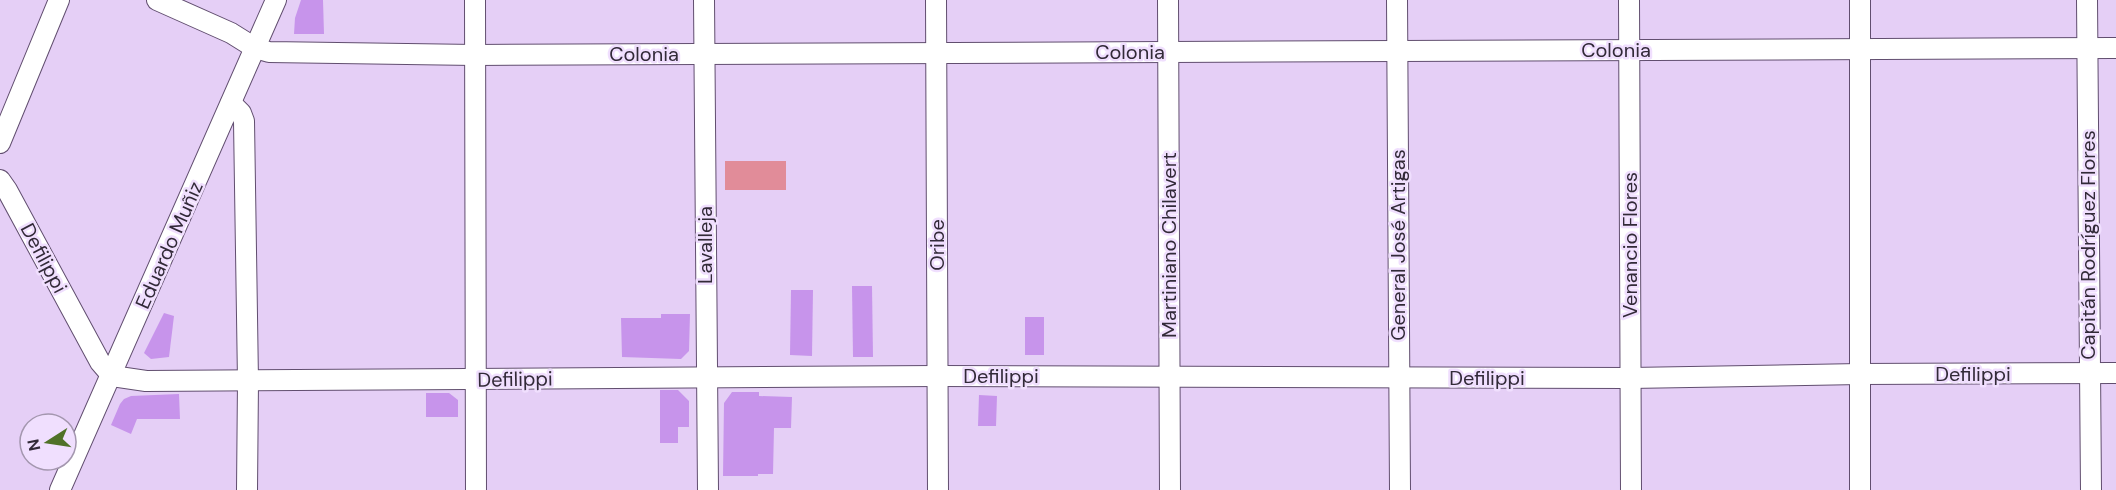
<svg xmlns="http://www.w3.org/2000/svg" width="2116" height="490" font-family="'DM Sans',sans-serif">
  <style>
    .green { fill: #e18c99 }
    .building { fill: #c794eb }
    .lines { fill: none; stroke-linecap: round; stroke-linejoin: round }
    .minor-casing { stroke: #614e6f; stroke-width: 22 }
    .minor { stroke: #fff; stroke-width: 20 }
    .labels { text-anchor: middle; dominant-baseline: central; stroke-width: 5; stroke-linejoin: round; paint-order: stroke }
    .street-label { font-size: 20px; fill: #322a38; stroke: #f0dffe }
  </style>
  <rect width="100%" height="100%" fill="#e5cff6"/>
  <rect class="green" x="725" y="161" width="61" height="29"/>
  <g class="building">
    <path d="M301,0H323L324,34H294L295,18Z"/>
    <path d="M852,286H872L873,357H853Z"/>
    <path d="M791,290H813L812,356L790,355Z"/>
    <path d="M164,313L174,316L169,357L151,359L144,353Z"/>
    <path d="M661,314H690L689,351L681,359L622,357L621,318H661Z"/>
    <rect x="1025" y="317" width="19" height="38"/>
    <path d="M660,390H678L689,401V427H678V443H660Z"/>
    <path d="M732,392H759V396L792,397L791,428H774L773,474H758V476H723L724,403Z"/>
    <path d="M426,393H449L458,400V417H426Z"/>
    <path d="M179,394L180,419H137L131,434L111,425L120,404L124,399L131,396Z"/>
    <path d="M979,395L997,396L996,426H978Z"/>
  </g>
  <g class="lines">
    <g class="minor-casing">
      <g id="minor">
        <path d="M157,0L231,33L255,48L269,52L475,55L2116,48"/>
        <path d="M475,0L476,490"/>
        <path d="M704,0L708,490"/>
        <path d="M936,0L938,490"/>
        <path d="M1168,0L1170,490"/>
        <path d="M1397,0L1400,490"/>
        <path d="M1629,0L1631,490"/>
        <path d="M1860,0V490"/>
        <path d="M2087,0L2091,490"/>
        <path d="M231,103L241,113L244,121L248,381L247,490"/>
        <path d="M0,143L59,0"/>
        <path d="M0,180L7,190L100,362L112,376L146,381L938,376L1630,378L1860,374L2116,373"/>
        <path d="M60,490L276,0"/>
      </g>
    </g>
    <use href="#minor" class="minor"/>
  </g>
  <g class="labels">
    <g class="street-label">
      <text x="1616" y="50">Colonia</text>
      <text x="1130" y="52">Colonia</text>
      <text x="644" y="54">Colonia</text>
      <text transform="translate(169 245) rotate(-66)">Eduardo Muñiz</text>
      <text transform="translate(705 245) rotate(-90)">Lavalleja</text>
      <text transform="translate(937 245) rotate(-90)">Oribe</text>
      <text transform="translate(1169 245) rotate(-90)">Martiniano Chilavert</text>
      <text transform="translate(1398 245) rotate(-90)">General José Artigas</text>
      <text transform="translate(1630 245) rotate(-90)">Venancio Flores</text>
      <text transform="translate(2088 245) rotate(-90)">Capitán Rodríguez Flores</text>
      <text transform="translate(44 258) rotate(62)">Defilippi</text>
      <text x="1973" y="374">Defilippi</text>
      <text x="1001" y="376">Defilippi</text>
      <text x="1487" y="378">Defilippi</text>
      <text transform="translate(515 379) rotate(-1)">Defilippi</text>
    </g>
  </g>
  <g transform="translate(48 442) rotate(258)"><circle r="28" fill="#f0dffe" stroke="#a497af" stroke-width="1.5"/>
  <path d="M0-4.5L10 22L0 15L-10 22Z" fill="#507128"/>
  <text y="-9" font-size="16" font-weight="bold" text-anchor="middle" fill="#322a38">N</text>
  </g>
</svg>
